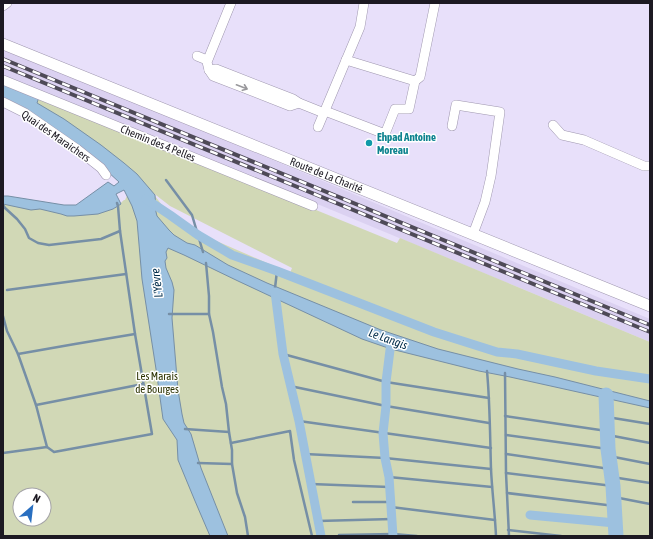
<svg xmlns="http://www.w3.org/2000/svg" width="653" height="539" font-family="'Asap Condensed',sans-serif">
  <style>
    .built { fill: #dbd1f1 }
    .green { fill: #d1d8b6; fill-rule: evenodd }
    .water { fill: #9dc1df; stroke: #768fa6 }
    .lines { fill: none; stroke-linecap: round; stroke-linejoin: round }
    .stream { stroke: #768fa6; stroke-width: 2.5 }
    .canal { stroke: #9dc1df; stroke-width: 9 }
    .river { stroke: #9dc1df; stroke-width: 15 }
    .minor-casing { stroke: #9f97af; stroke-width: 10 }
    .major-casing { stroke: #9f97af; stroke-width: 12 }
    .minor { stroke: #fff; stroke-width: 9 }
    .major { stroke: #fff; stroke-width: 11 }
    .rail-casing { stroke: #4e4a57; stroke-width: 4 }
    .rail { stroke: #fff; stroke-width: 2.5; stroke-dasharray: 8; stroke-linecap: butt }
    .oneway { stroke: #99989c }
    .culture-dot { fill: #0f9aa8; stroke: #fff; stroke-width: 1.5 }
    .labels { text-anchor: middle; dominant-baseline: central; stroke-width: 3; stroke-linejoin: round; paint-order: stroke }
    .street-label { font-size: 11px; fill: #1c1922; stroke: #fff }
    .culture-label { font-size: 11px; font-weight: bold; fill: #0d838f; stroke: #fff; text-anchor: start }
    .park-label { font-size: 11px; fill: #2c3200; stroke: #fff }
    .water-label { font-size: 12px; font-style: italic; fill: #002c4a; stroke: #fff }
  </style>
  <rect width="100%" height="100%" fill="#e8e0fa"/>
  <path class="built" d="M3,50L230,142L650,319V342L228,167L3,76Z"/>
  <path class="green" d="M39,97L397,243L400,238L650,342V536H3V204L80,212L114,209L124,200H125L135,179L37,103ZM152,192L170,206L292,268L290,273L205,236L165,209ZM20,495H44V519H20Z"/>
  <path class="water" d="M3,82L39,97L37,103L64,119L101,145L124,163L137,174L155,195L156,212L157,216L169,230L174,235L187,243L195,245L228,265L267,283L381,330L438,349L518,369L555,377L650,401V408L510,377L479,371L391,349L362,339L238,281L184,255L168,248L166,252L167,258L165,261L166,268L172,282L174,290L172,318L178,390L182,414L184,423L191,434L201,468L228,536H210L195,501L178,460L177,440L163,419L156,369L142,279L137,221L132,206L124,190L116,194L121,204L113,209L98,214L74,216H67L61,214L40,209L31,210L3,204V196H8L64,205H76L108,182L114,186L119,182L107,171L3,98Z"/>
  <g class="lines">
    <g class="stream">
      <path d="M166,180L192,215L203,252"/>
      <path d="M3,205L5,208L17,219L25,229L29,238L38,243L49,245L101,239L120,231"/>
      <path d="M206,263L209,296V314L213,332L222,387L226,404L229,432L232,450V464L237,493L245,517L248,536"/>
      <path d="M275,288L277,271"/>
      <path d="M7,290L126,274"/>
      <path d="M169,314H209"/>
      <path d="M3,316L7,331L18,354L36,405L47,447"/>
      <path d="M18,354L75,344L135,334L120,231L118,206L117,203"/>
      <path d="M283,354L386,382L489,398"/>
      <path d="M487,371C490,403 490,436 491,469C492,491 495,514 496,536"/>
      <path d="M505,373L506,473L509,536"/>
      <path d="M290,386L386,406L489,423"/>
      <path d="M36,405L143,384"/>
      <path d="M505,416L607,431"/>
      <path d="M607,417L650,424"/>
      <path d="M299,421L491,448"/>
      <path d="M185,429L229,432"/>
      <path d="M506,435L608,449"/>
      <path d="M608,435L650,443"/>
      <path d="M231,443L290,431L294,460L312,536"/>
      <path d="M3,453L47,447L54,452L152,434L135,334"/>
      <path d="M305,454L385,458L491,469"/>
      <path d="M506,454L610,469"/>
      <path d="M609,456L650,464"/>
      <path d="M198,463L232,464"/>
      <path d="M506,473L613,486"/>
      <path d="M389,477L492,487"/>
      <path d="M612,477L650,483"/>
      <path d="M311,484L389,487"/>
      <path d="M507,493L615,506"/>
      <path d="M614,497L650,504"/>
      <path d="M353,502H390"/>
      <path d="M391,507L495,520"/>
      <path d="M318,521L392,519"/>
      <path d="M508,530L561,536"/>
      <path d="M339,535L393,534L417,536"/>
    </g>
    <g class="canal">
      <path d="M146,199L170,215L198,235L232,255L277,271L434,332L497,352L517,354L596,371L650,379"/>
      <path d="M275,292L283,354L299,421L321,536"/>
      <path d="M391,342L386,382V406L383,433L385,458L389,477L393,536"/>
      <path d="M530,515L615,523"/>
    </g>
    <path class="river" d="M606,395L608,449L613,486L616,536"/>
    <g class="minor-casing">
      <g id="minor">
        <path d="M231,3L207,62L209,70L213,76L290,106L299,103"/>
        <path d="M3,6L7,3"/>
        <path d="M197,56L207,60"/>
        <path d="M346,60L415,81"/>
        <path d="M209,70L216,69L293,99L299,103L324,113"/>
        <path d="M3,80L313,206"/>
        <path d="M3,102L25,113L77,149L101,168L106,175"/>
        <path d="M325,111L385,134L395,109H409L415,81L420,77L435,3"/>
        <path d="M553,125L562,135L584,140L644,166H650"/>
        <path d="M452,126L456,105L500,112L491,176L485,202L473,234"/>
        <path d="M318,127L360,27L364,3"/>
      </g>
    </g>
    <g class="major-casing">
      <g id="major">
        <path id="s1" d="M3,44L650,306"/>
      </g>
    </g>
    <use href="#minor" class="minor"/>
    <use href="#major" class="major"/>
    <g class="rail-casing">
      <g id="rail">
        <path d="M3,59L650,325"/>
        <path d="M3,66L650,332"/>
      </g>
    </g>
    <use href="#rail" class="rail"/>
  </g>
  <defs><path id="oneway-shaft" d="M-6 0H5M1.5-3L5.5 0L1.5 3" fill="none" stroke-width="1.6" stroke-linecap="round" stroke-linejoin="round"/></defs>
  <use class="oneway" href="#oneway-shaft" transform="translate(242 87) rotate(21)"/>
  <circle class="culture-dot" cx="369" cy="143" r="4"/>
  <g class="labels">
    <g class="street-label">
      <text transform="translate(56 136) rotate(35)">Quai des Maraichers</text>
      <text transform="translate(158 143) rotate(22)">Chemin des 4 Pelles</text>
      <text stroke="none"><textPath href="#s1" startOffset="349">Route de La Charité</textPath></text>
    </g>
    <g class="culture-label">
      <text x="377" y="137">Ehpad Antoine<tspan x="377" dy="13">Moreau</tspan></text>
    </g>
    <g class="park-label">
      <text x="157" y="376">Les Marais<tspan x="157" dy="13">de Bourges</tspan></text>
    </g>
    <g class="water-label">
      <text transform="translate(157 283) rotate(-97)">L'Yèvre</text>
      <text transform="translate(388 339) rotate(20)">Le Langis</text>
    </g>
  </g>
  <rect width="653" height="539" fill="none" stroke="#1c1922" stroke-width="8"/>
  <g transform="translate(32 507) rotate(28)"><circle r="19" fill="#ffffff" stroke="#a4a3a7"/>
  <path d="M0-3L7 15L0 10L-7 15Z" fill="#296fc0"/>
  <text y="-6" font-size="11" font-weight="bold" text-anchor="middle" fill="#1c1922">N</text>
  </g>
</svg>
